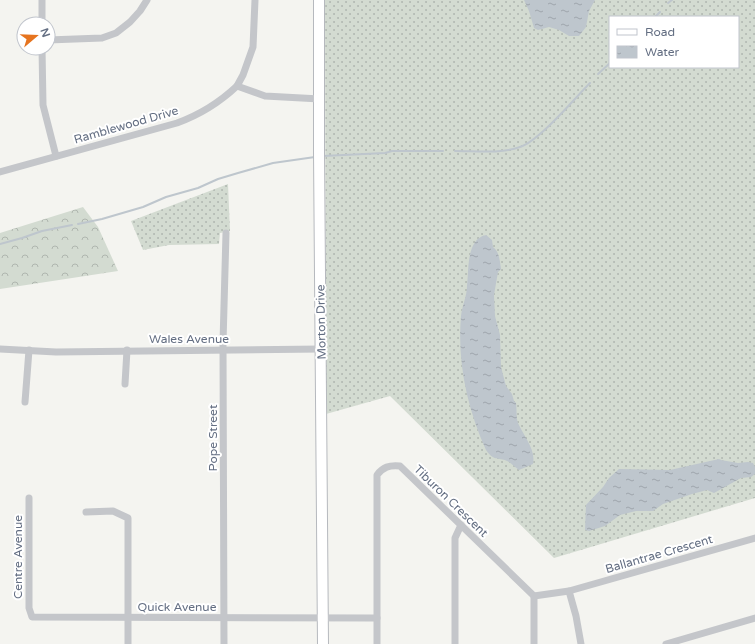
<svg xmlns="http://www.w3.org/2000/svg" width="755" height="644" font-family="'Varela Round',sans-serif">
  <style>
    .grass { fill: url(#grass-dots); fill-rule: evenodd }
    .forest { fill: url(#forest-crowns) }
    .water { fill: url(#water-ripples) }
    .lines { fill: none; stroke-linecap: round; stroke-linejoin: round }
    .stream { stroke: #bec6cd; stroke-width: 2 }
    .secondary-casing { stroke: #b6b9be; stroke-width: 12 }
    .street { stroke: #c4c6ca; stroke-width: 7 }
    .secondary { stroke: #fff; stroke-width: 10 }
    .labels { text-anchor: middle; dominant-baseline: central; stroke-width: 4; stroke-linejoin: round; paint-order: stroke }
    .street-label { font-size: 12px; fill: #636e82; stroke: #fff }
  </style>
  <defs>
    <pattern id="grass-dots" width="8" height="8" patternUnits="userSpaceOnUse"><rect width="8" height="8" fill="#d3dbd1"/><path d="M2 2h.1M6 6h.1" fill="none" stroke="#afb6af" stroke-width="1.8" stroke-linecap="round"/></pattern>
    <pattern id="forest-crowns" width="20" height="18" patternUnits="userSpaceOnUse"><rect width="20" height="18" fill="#d3dbd1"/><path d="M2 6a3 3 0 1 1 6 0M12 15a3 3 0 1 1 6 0" fill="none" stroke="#afb6af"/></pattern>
    <pattern id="water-ripples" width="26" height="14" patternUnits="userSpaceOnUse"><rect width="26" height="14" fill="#bec6cd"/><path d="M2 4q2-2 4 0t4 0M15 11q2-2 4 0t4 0" fill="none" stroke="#9ea5ac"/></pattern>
  </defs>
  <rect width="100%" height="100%" fill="#f4f4f0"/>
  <g class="grass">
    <path d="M325,0H755V498L554,558L390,396L326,414ZM610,17H738V67H610Z"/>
    <path d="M228,184L230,231L220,233L219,244L169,245L143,250L131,221Z"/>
  </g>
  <path class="forest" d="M83,207L98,227L118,271L0,289V233Z"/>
  <g class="water">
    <path d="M524,0H595L589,11L586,27L579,36H569L559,30L549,27L538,30L534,28L529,11Z"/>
    <path d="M486,235L492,240L493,247C499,251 500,261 501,269L498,272L494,295L495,316L500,335L501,367L506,386L512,394L514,401L516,403C517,410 516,417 518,423C524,437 536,449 533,464L519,470C515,467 512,464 509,462C499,456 495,463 486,450C467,408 457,361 461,316C462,306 467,296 467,286C469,270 466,239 486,235Z"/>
    <path d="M719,459L721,460L738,463L748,462L753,463L755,467V474L751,477L741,478L714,493L707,490L692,494L663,504L653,511H636L620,515L605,526L589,531L585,530L586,505L603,487L609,478L619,469L670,470Z"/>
  </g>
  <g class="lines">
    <g class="stream">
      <path d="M668,3L672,0"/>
      <path d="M655,17L660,12"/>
      <path d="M598,74L610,63"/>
      <path d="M455,151C476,151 500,154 520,147C539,141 574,99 590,83"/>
      <path d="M323,156L385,153L392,151H443"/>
      <path d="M78,224L102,219L143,207L166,197L198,188L218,179L238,173L273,163L315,157"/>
      <path d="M0,244L22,238L42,231L72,225"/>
    </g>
    <g class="secondary-casing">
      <path id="secondary" d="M319,0V152L323,644"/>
    </g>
    <g class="street">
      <path d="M42,0V24"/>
      <path d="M48,40L102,38L116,33L130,22L140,11L147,0"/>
      <path d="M42,48L43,105L56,156"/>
      <path d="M237,86L243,75L253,47L255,0"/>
      <path d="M0,172L177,123C199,115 220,102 237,86L265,96L320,99"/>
      <path d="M0,349L56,352L321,349"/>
      <path d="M125,384L127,350"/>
      <path d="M25,402L29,350"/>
      <path d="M29,498V608L32,617L377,618"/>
      <path d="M86,512L113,511L128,518V644"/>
      <path d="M569,591L576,616L581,644"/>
      <path d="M534,596V644"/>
      <path d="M224,644L223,343L226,233"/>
      <path d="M377,644V475C383,467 389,465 400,466L534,596L569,591L755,538"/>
      <path d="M455,644V538L461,525"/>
      <path d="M666,644L755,618"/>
    </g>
    <use href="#secondary" class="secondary"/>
  </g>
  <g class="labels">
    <g class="street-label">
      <text transform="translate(126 125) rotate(-16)">Ramblewood Drive</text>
      <text transform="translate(321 322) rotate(-91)">Morton Drive</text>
      <text x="189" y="339">Wales Avenue</text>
      <text transform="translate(213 438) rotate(-90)">Pope Street</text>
      <text transform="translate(451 501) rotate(44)">Tiburon Crescent</text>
      <text transform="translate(659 554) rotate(-16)">Ballantrae Crescent</text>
      <text transform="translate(18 557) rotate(-90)">Centre Avenue</text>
      <text x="177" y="607">Quick Avenue</text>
    </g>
  </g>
  <rect x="609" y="16" width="130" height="52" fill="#ffffff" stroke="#c1c5cd"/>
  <rect x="617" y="29" width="20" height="6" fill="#ffffff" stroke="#c1c5cd"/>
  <text x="645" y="36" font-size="12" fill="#636e82">Road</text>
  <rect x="617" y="46" width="20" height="12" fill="url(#water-ripples)" stroke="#c1c5cd"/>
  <text x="645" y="56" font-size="12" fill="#636e82">Water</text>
  <g transform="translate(36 36) rotate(71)"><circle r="19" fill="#ffffff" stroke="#c1c5cd"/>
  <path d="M0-3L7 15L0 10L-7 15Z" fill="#e6741f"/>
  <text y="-6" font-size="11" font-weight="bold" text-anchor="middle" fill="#636e82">N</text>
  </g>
</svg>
